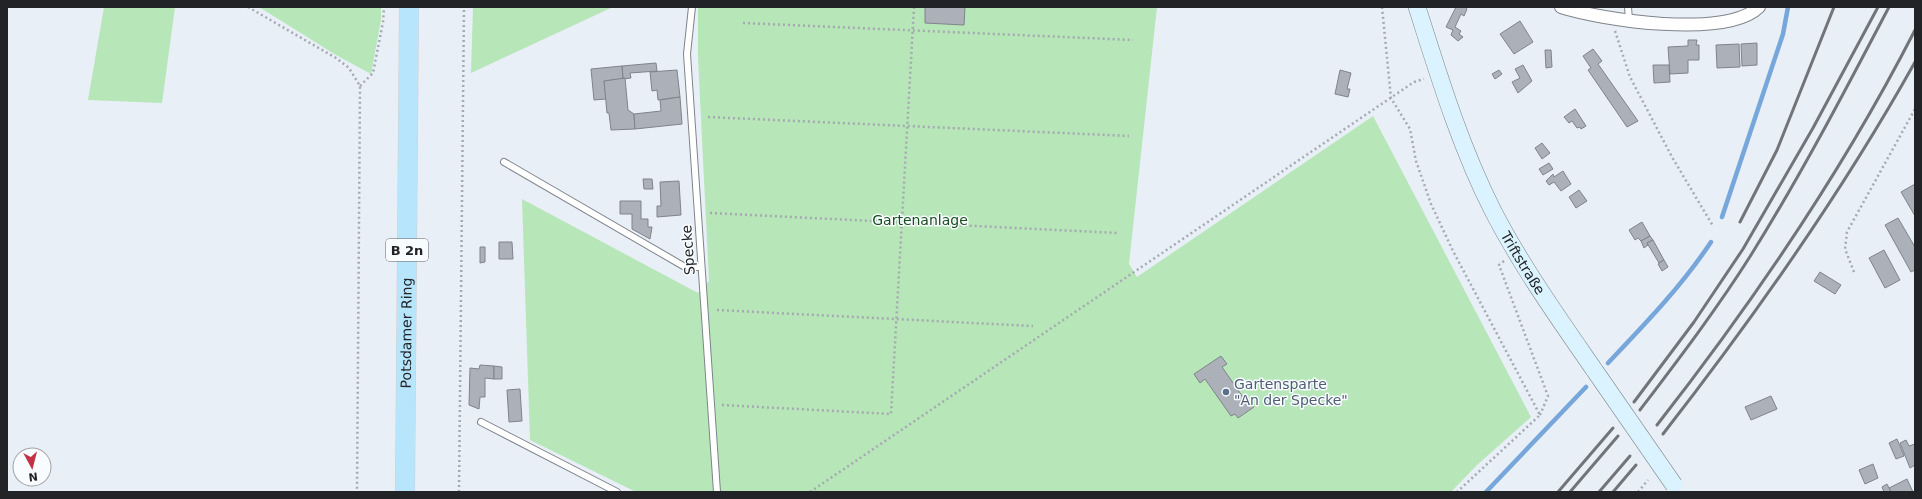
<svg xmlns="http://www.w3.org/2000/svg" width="1922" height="499" font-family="'DejaVu Sans',sans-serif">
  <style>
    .green { fill: #b7e6b8 }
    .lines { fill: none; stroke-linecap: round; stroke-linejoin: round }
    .stream { stroke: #76a6da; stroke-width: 4.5 }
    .building { fill: #acb1b9; stroke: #7f848b }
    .lane-casing { stroke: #7f848b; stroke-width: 8 }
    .street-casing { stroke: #7f848b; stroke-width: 14 }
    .secondary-casing { stroke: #7f848b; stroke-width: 18 }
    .primary-casing { stroke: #cecfcf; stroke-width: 20 }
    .path { stroke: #a5a9b0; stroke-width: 2.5; stroke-dasharray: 2 3; stroke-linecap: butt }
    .lane { stroke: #fff; stroke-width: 6 }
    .street { stroke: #fff; stroke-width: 12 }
    .secondary { stroke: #dbf3fe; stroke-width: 17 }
    .primary { stroke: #b7e6fc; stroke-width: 19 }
    .rail { stroke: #717479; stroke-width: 3 }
    .secondary-bridge-casing { stroke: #7f848b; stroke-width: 18; stroke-linecap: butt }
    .secondary-bridge { stroke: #dbf3fe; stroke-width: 17 }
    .service-dot { fill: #5c6f8a; stroke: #f9fcff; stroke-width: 1.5 }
    .labels { text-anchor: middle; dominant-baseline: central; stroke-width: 3; stroke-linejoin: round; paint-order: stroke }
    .shield { fill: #f9fcff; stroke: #626467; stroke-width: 1 }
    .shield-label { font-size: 13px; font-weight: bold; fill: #212326 }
    .park-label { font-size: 14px; fill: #164d1c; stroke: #f9fcff }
    .street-label { font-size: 14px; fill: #212326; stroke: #f9fcff }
    .service-label { font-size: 14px; fill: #4e5e75; stroke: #f9fcff; text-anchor: start }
  </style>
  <rect width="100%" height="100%" fill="#e9eff7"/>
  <g class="green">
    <path d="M104,7H175L162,103L88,100Z"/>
    <path d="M259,7H381V20L371,74L336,55Z"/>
    <path d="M473,7H613L471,73Z"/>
    <path d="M698,7H1157L1129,264L1137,277L1373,116L1531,417L1477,465L1451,492H636L530,440L522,199L698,293L709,281L698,58Z"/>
  </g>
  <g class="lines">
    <g class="stream">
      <path d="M1722,217L1783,34L1788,7"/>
      <path d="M1608,363C1645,324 1681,287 1711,242"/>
      <path d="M1486,492L1586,387"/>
    </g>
  </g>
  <g class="building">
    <path d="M925,7H965L964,25L925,23Z"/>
    <path d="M1456,7H1465L1467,9L1464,16L1461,14L1455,27L1461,31L1459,34L1463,37L1458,41L1451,35L1453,30L1446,27Z"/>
    <path d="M1520,21L1533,42L1514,54L1500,34Z"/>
    <path d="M1688,40H1697L1696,45H1699V60H1688V73L1670,74L1668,47L1688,46Z"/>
    <path d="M1757,43V65L1742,66L1741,44Z"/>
    <path d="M1739,44L1740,67L1717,68L1716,45Z"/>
    <path d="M1593,49L1602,61L1598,64L1638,121L1627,127L1588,70L1591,68L1583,56Z"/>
    <path d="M1545,50H1551L1552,67L1546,68Z"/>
    <path d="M656,63L657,71L630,73L631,78L623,79L622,66Z"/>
    <path d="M1523,65L1532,81L1518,93L1512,82L1520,78L1515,69Z"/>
    <path d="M1653,65H1669L1670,82L1654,83Z"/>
    <path d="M622,66L623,79L604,81L606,99L594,100L591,69Z"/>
    <path d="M677,70L680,97L658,100L657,90L652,91L650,72Z"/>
    <path d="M1340,70L1351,73L1347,89H1350L1348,97L1335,94Z"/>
    <path d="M1499,70L1502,74L1495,79L1492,74Z"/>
    <path d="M625,78L628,110L634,114L635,129L611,130L609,113H607L604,81Z"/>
    <path d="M680,97L682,124L635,129L634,114L661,111L660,100Z"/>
    <path d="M1575,109L1586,126L1581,129L1580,127L1577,128L1572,121L1569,123L1564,117Z"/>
    <path d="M1542,143L1550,153L1542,159L1535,148Z"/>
    <path d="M1549,163L1553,169L1543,175L1539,169Z"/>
    <path d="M1563,171L1571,184L1561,191L1554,182L1549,185L1546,181L1553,174L1554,177Z"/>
    <path d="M643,179H652L653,189H644Z"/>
    <path d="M679,181L681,215L657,217V206H661L660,182Z"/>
    <path d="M1915,184V216L1901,192Z"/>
    <path d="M1579,190L1587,201L1576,208L1569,197Z"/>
    <path d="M620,201H641V219H648V227H652L650,239L632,229V214H620Z"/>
    <path d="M1898,218L1915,247V270L1911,272L1885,225Z"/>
    <path d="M1642,222L1650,236L1641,241L1638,238L1635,240L1629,230Z"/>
    <path d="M1650,236L1653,240L1647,243L1648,245L1644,248L1641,241Z"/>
    <path d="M1653,240L1664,260L1659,263L1647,243Z"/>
    <path d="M499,242H512L513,259H499Z"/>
    <path d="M480,247H485V262L480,263Z"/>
    <path d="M1884,250L1900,280L1885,288L1869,258Z"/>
    <path d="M1664,260L1668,267L1662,271L1658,264Z"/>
    <path d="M1820,272L1841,285L1835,294L1814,281Z"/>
    <path d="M1221,356L1227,364L1222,367L1247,403L1250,401L1254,407L1238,418L1235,414L1231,416L1205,379L1200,383L1194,374Z"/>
    <path d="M480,365L494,366V379L485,378V397H480L479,409L469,405L470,368L479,369Z"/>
    <path d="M494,366L502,367V379H494Z"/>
    <path d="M520,389L522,421L509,422L507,390Z"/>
    <path d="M1771,396L1777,409L1751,420L1745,407Z"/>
    <path d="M1897,439L1904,456L1896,459L1889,443Z"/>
    <path d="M1906,440L1909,446L1915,444V465L1910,468L1900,443Z"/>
    <path d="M1873,464L1878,478L1865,484L1859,470Z"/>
    <path d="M1907,479L1913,492H1891L1889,488Z"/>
    <path d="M1887,484L1891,492H1884L1882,487Z"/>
  </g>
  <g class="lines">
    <g class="lane-casing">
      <g id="lane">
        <path d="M692,7L687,54L717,492"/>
        <path d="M1628,7L1629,20"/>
        <path d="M504,162L685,267H701"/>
        <path d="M481,422L617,492"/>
      </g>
    </g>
    <g class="street-casing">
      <path id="street" d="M1561,7C1602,20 1726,39 1759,7"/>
    </g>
    <g class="secondary-casing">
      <g id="secondary">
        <path id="s1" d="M1417,7C1439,76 1460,146 1493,211C1522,267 1559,319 1595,371"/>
      </g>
    </g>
    <g class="primary-casing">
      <g id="primary">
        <path id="s2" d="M405,492L409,7"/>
      </g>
    </g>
    <g class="path">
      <path d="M248,7L336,58L349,68L360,86L357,492"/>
      <path d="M1382,7L1391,98L1410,129L1416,161L1431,204L1453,251L1540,415L1457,492"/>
      <path d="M743,23L1133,40"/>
      <path d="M1615,31L1630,77L1672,157L1713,226"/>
      <path d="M360,86L373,73L383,22L384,7"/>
      <path d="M708,117L1129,136"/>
      <path d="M710,213L1118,233"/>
      <path d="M1504,261L1499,265L1548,396L1540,415"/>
      <path d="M1854,272L1845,249L1847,232L1915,109"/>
      <path d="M717,310L1033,326"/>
      <path d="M722,405L891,414L914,7"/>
      <path d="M459,492L464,7"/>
      <path d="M810,492L1414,82L1424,79"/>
      <path d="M1638,492L1648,480"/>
    </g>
    <use href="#lane" class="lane"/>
    <use href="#street" class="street"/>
    <use href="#secondary" class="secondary"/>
    <use href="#primary" class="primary"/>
    <g class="rail">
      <path d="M1740,222L1777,150L1834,7"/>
      <path d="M1634,402L1694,322L1743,249L1813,128L1878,7"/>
      <path d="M1640,410C1678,360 1717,309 1751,255C1801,175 1845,91 1889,7"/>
      <path d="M1657,425C1754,301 1843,171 1915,30"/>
      <path d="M1663,434C1755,316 1842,193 1915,62"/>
      <path d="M1558,492L1613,428"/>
      <path d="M1570,492L1618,436"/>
      <path d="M1599,492L1630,456"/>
      <path d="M1613,492L1636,465"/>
    </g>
    <g class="secondary-bridge-casing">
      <path id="secondary-bridge" d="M1595,371L1674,485"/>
    </g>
    <use href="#secondary-bridge" class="secondary-bridge"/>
  </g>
  <circle class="service-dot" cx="1226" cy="392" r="4"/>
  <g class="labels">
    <rect class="shield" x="386" y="239" width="42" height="22" rx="3"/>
    <g class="shield-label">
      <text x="407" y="250">B 2n</text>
    </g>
    <g class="park-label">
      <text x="920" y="220">Gartenanlage</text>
    </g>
    <g class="street-label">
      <text transform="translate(688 250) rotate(-94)">Specke</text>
      <text stroke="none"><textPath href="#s1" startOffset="278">Triftstraße</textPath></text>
      <text stroke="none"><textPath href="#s2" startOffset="159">Potsdamer Ring</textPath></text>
    </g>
    <g class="service-label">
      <text x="1234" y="384">Gartensparte<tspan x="1234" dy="16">"An der Specke"</tspan></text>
    </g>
  </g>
  <rect width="1922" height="499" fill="none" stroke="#212326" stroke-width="16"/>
  <g transform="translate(32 467) rotate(173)"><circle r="19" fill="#f9fcff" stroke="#a3a5a8"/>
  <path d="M0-3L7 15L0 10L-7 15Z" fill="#c33244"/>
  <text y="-6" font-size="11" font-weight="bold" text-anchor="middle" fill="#212326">N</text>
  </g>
</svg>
